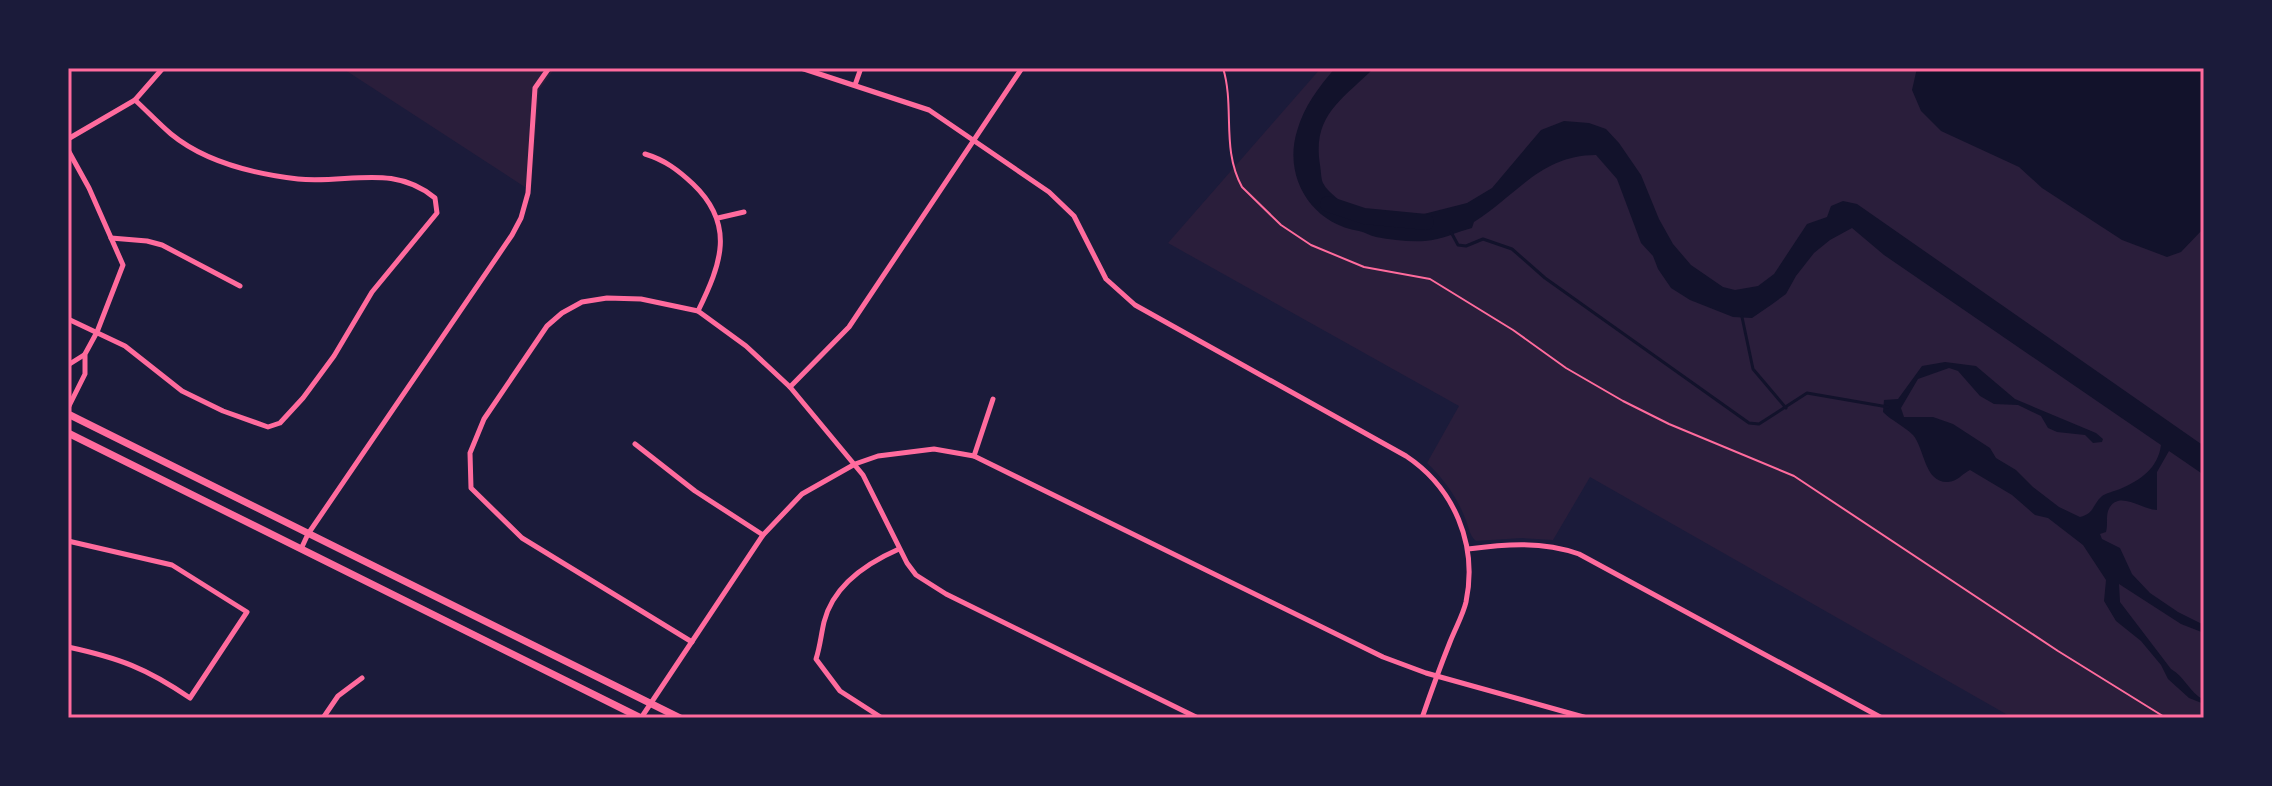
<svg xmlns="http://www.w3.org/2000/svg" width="2272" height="786" font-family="'Alegreya Sans',sans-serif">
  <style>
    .green { fill: #2a1e3b }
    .water { fill: #12122b }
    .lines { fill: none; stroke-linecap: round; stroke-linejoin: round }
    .stream { stroke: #12122b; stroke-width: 3 }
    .river { stroke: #12122b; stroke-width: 16 }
    .path { stroke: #ff6b9d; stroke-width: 2 }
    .minor { stroke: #ff6b9d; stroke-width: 5 }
    .secondary { stroke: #ff6b9d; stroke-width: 7 }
    .neatline { fill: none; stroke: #ff6b9d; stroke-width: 3 }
  </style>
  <rect width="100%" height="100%" fill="#1b1b3a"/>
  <g class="green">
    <path d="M342,68H555L539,90L531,191Z"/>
    <path d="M1321,68H2204V718H2013L1590,477L1553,540L1521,538L1476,541C1469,535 1469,527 1465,518C1457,497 1443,478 1427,463L1459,406L1168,243Z"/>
  </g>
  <g class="water">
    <path d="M1335,68H1374C1342,100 1312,115 1320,165C1321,170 1321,179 1323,183C1329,195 1343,199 1347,212L1404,219L1467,203L1492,188L1541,130L1564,121L1589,123L1606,129L1619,143L1641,175L1659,219L1673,244L1691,265L1723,287L1735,290L1758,286L1774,274L1807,224L1827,217L1831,206L1843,201L1857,204L2204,446V475L2169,451L2157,472V510C2142,510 2117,488 2108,511C2106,518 2108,524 2106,532L2100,534L2102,539L2120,548L2132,574L2150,593L2178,612L2204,625V633L2181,624L2119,584L2120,602L2171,669C2185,677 2189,692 2204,700V704L2189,698L2168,679L2161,665L2141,641L2116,621L2104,601L2106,580L2083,545L2048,518L2035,515L2012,495L1970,470C1963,473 1957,482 1948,482C1924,483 1925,449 1913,435C1904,426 1892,421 1883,412L1884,400L1898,399L1922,366L1945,362L1976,366L2015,399L2096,433L2103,439L2102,442L2093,443L2085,435L2057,432L2048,428L2041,416L2018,405L1994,404L1980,396L1958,371L1949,368L1918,379L1901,408L1904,417H1933L1953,424L1990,448L1996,458L2016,470L2033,487L2059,507L2080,517C2095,513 2092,505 2102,496C2106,493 2115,491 2120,489C2141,480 2158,468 2161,445L1884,255L1852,228L1830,240L1814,253L1796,276L1786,294L1771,305L1752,318L1733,317L1690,300L1671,288L1658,269L1653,256L1641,243L1617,179L1596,155C1541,155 1517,195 1474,222L1472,228C1456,232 1442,240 1425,241C1409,242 1392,240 1376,237C1370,236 1365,232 1359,231C1311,223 1283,177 1297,131C1304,106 1319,87 1335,68Z"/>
    <path d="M1917,68H2204V228L2181,252L2167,257L2122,240L2042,188L2019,167L1941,131L1921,111L1912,90Z"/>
  </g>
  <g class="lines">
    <g class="stream">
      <path d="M1451,232L1458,245L1466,246L1483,239L1512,249L1545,278L1749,423L1759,424L1807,393L1888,407"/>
      <path d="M1742,317L1753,369L1786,408"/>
    </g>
    <path class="river" d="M1328,204L1364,216L1426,222"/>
    <path class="path" d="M1223,68C1235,107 1221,149 1242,187L1281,225L1311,245L1364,267L1430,279L1513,330L1566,368L1623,401L1669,424L1794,476L2058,651L2166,718"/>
    <g class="minor">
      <path d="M801,68L929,110L1049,192L1074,216L1106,279L1135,305L1406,456C1454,488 1478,544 1466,602C1463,615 1455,629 1450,642C1440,667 1431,692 1422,718"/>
      <path d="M855,85L861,68"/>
      <path d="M68,139L135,100L163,68"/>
      <path d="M68,150L89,188L123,265L97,332L85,354V374L68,408"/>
      <path d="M645,154C665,160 678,170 693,184C736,225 721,264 698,311"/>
      <path d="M718,218L744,212"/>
      <path d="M111,238L147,241L162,245L240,286"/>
      <path d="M68,319L125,346L182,391L223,411L268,427L280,423L303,398L334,356L372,292L437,213L435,198C393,163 348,184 298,179C255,174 205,162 171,134C158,123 147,111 135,100"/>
      <path d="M68,365L84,355"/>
      <path d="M790,387L849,327L1022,68"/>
      <path d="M635,444L695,491L763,535"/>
      <path d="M974,456L993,399"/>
      <path d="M68,541L172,565L247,612L190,698C146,668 119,658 68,647"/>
      <path d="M301,549L308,534L512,235L521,218L528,193L535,88L549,68"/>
      <path d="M1468,549C1506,544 1542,541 1579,554L1882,718"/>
      <path d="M692,642L522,538L471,488L470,453L484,419L547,326L562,313L582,302L607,298L641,299L698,311L746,346L790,387L863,475L907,563L916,575L946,594L1198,718"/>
      <path d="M323,718L338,696L362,678"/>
      <path d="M641,718L763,535L802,494L855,464L878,456L934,449L974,456L1383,657L1426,673L1587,718"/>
      <path d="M882,718L840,691L816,659C820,647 821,635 824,622C833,586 867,563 899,549"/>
    </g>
    <g class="secondary">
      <path d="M68,414L680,718"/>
      <path d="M68,433L641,718"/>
    </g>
  </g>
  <rect width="2272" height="786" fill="none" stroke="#1b1b3a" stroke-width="140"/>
  <rect x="70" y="70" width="2132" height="646" class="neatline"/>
</svg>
